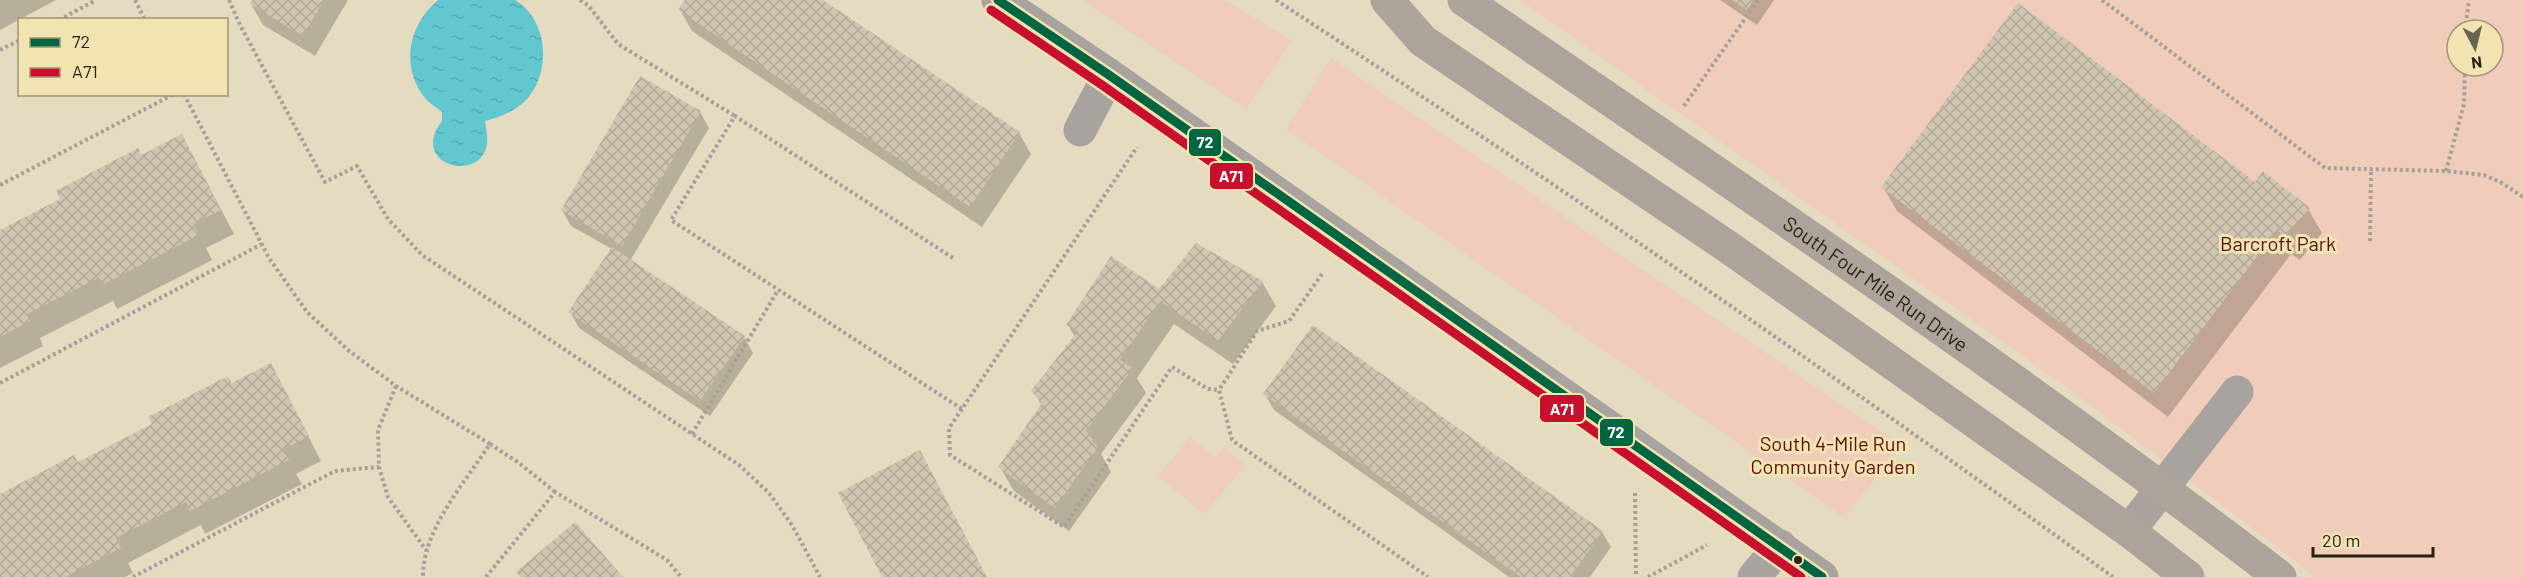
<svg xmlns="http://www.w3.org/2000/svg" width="2523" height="577" font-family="Barlow,sans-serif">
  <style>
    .green { fill: #f0cdba; fill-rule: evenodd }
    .water { fill: url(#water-ripples) }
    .shadow { fill: #0003 }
    .building { fill: url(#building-cross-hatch) }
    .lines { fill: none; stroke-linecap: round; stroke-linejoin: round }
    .path { stroke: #a6a09a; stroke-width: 4; stroke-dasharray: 3 3; stroke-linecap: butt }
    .minor { stroke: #a8a39e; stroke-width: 33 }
    .major { stroke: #aca49a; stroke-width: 33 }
    .bus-1-casing { stroke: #f2e3b3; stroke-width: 14 }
    .bus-2-casing { stroke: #f2e3b3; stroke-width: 14 }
    .bus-1 { stroke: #006641; stroke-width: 9 }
    .bus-2 { stroke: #c8102e; stroke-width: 9 }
    .bus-dot { fill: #28220f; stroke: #f2e3b3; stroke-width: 2 }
    .labels { text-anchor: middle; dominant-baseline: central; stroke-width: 6; stroke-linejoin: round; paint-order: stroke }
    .park-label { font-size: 20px; fill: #5a1005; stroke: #f2e3b3 }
    .street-label { font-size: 20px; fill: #28220f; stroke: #f2e3b3 }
    .line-badge { stroke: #f2e3b3; stroke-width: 2 }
    .badge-label { font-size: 16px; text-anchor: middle; font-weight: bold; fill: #fff }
  </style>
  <defs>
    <pattern id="water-ripples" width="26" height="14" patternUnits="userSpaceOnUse" patternTransform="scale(1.5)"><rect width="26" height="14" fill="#63c7d0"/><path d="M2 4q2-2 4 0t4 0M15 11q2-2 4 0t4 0" fill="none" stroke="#56abb1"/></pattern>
    <pattern id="building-cross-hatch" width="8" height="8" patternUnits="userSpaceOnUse" patternTransform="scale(1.5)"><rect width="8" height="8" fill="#cfc5b1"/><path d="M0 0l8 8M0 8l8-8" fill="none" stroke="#b2a997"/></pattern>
  </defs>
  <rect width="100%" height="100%" fill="#e4dbc1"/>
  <g class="green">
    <path d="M1081,0H1226L1292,41L1246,109Z"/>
    <path d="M1520,0H2523V577H2316L2061,383ZM2457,30H2493V66H2457Z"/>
    <path d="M1331,58L1903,446L1843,517L1286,129Z"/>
    <path d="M1190,437L1215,457L1224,447L1245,465L1204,514L1158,476Z"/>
  </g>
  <path class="water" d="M515,0C550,21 552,76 523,103C511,113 500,117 485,121C486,128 488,137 487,144C481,184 408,165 442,121V112C436,107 429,103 424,97C400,65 409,25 438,0Z"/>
  <g class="shadow">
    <path d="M0,0H56L0,30Z"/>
    <path d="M254,0H348L315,56L263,25L251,4Z"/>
    <path d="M687,0H821L1019,133L1031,154L982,227L692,31L680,10Z"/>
    <path d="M1720,0H1774L1757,25Z"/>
    <path d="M700,112L709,128L630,261L744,337L753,353L710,416L579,328L570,312L612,249L571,226L562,210Z"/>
    <path d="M141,156L195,160L234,234L206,248L212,260L117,309L113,301L40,338L43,346L0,368V232Z"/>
    <path d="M2255,184L2308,209L2322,233L2300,260L2291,254L2168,417L1897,211L1883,187Z"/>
    <path d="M1262,282L1276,306L1233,364L1174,324L1137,378L1146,393L1101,454L1111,472L1069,531L1014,491L1000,467L1042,406L1033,391L1075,337L1068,325L1159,291Z"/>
    <path d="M232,385L284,389L321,461L296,474L302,484L205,534L201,525L128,563L133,573L125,577H0V496L77,464Z"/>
    <path d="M1265,394L1602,532L1611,547L1590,577H1509L1274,410Z"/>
  </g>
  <g class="building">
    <path d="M252,0H324L303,36L250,4Z"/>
    <path d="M685,0H823L1020,132L970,207L678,10Z"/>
    <path d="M1732,0H1754L1747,10Z"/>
    <path d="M2018,3L2255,182L2263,171L2310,208L2285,237L2277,230L2154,393L1881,187Z"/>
    <path d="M640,76L701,111L622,246L561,210Z"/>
    <path d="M182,134L221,210L193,224L199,235L102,285L98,278L27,314L30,321L0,337V230L60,199L56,191L138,148L141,155Z"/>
    <path d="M1196,243L1263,281L1218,341L1160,301L1120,360L1133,368L1086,431L1098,447L1055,508L998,467L1042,403L1031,391L1078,331L1066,325L1111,256L1159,289Z"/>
    <path d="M612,247L745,336L700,401L568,312Z"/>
    <path d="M1313,325L1603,531L1570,577H1521L1263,394Z"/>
    <path d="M271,363L309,436L284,449L289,460L190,511L186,502L116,538L121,548L65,577H0V494L74,455L78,462L152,424L148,417L228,376L232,383Z"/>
    <path d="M920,450L987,577H882L838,493Z"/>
    <path d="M575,522L623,577H520L516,572Z"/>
  </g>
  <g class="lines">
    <g class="path">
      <path d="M135,0L145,20"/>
      <path d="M229,0L240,25L325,182L357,166L388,219L422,255L739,465L769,493L792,525L820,577"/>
      <path d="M580,0L588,5L618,44L735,116"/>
      <path d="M1276,0C1560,186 1839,378 2113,577"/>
      <path d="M2102,0L2325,168L2446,171L2484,175L2502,183L2523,197"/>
      <path d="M59,20L96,0"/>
      <path d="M2465,30L2469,0"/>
      <path d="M0,50L20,40"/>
      <path d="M184,94L269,258L307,312L348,350L396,386L490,444C465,482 422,531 423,577"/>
      <path d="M1684,106L1758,0"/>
      <path d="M2446,171L2464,104L2465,66"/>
      <path d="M0,185L174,94"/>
      <path d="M2370,241L2371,169"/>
      <path d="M953,258L735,116L671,220L962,409L1137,147"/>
      <path d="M1322,274L1289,321L1257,331L1219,390L1232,440L1428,577"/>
      <path d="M0,383L262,244"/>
      <path d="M396,386L378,430L379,467L388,497L426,550"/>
      <path d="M962,409L949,428L950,455L1064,527L1172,367L1208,389L1219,390"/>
      <path d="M692,434L778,290"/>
      <path d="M490,444L519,463L555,492"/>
      <path d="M1635,493L1636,577"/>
      <path d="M133,577L335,471L379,467"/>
      <path d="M486,577L555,492L667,560L681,577"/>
      <path d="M1648,577L1707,545"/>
    </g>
    <g class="minor">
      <path d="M998,0L1109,75L1822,577"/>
      <path d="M1080,130L1109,75"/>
      <path d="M2129,531L2237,392"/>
      <path d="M1754,577L1780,546"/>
    </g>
    <g class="major">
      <path d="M1387,0L1423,41L1731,249L2129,531L2188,577"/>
      <path id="s1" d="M1464,0C1739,188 2015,374 2280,577"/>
    </g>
    <g class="bus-1-casing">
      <path id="bus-1" d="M998,0L1109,75L1822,577"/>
    </g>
    <g class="bus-2-casing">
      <path id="bus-2" d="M991,10L1102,85L1801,577"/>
    </g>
    <use href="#bus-1" class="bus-1"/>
    <use href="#bus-2" class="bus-2"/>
  </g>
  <circle class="bus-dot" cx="1798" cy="560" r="5"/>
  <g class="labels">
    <g class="park-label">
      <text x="2278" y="243">Barcroft Park</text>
      <text x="1833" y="443">South 4-Mile Run<tspan x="1833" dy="23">Community Garden</tspan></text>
    </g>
    <g class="street-label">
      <text stroke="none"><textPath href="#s1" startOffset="500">South Four Mile Run Drive</textPath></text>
    </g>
  </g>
  <g class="line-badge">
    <rect x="1188" y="128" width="34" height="29" rx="6" fill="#006641"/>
    <rect x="1209" y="162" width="45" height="28" rx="6" fill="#c8102e"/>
    <rect x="1539" y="394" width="46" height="29" rx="6" fill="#c8102e"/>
    <rect x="1599" y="418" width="35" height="29" rx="6" fill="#006641"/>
  </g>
  <g class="badge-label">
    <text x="1205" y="148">72</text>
    <text x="1231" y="182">A71</text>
    <text x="1562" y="415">A71</text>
    <text x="1616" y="438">72</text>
  </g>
  <rect x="18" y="18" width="210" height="78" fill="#f2e3b3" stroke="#a19671" stroke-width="1.5"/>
  <rect x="30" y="38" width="30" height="9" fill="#006641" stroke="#a19671" stroke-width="1.5"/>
  <text x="72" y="48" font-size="18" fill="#28220f">72</text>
  <rect x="30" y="68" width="30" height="9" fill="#c8102e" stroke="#a19671" stroke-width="1.5"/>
  <text x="72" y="78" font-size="18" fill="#28220f">A71</text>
  <g transform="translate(2475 48) rotate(173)"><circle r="28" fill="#f2e3b3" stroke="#a19671" stroke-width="1.5"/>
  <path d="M0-4.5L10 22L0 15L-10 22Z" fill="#6a634d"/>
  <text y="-9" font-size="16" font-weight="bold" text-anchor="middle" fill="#28220f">N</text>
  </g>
  <path d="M2313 547v9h120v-9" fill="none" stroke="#28220f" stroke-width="3"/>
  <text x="2322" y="547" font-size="18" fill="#28220f" stroke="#f2e3b3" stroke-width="4.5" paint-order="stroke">20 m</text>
</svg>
